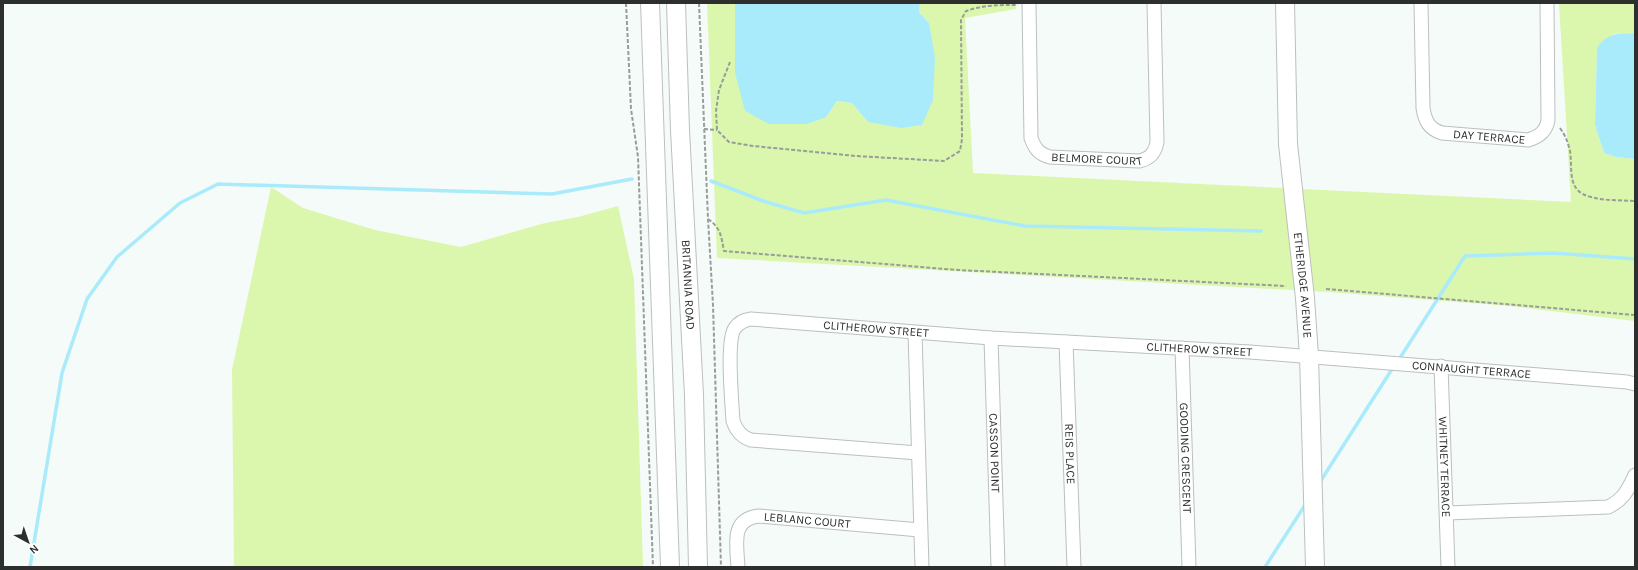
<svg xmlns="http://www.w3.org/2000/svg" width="1638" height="570" font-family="Karla,sans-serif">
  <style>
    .green { fill: #dbf7ad }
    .water { fill: #a9ebfb }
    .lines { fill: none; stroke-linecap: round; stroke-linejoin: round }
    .stream { stroke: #a9ebfb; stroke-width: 3.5 }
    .street-casing { stroke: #bbc0be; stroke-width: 15 }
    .secondary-casing { stroke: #bbc0be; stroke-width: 20 }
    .path { stroke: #989c9a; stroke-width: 2; stroke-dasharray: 4 2; stroke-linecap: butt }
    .street { stroke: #fff; stroke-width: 13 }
    .secondary { stroke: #fff; stroke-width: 18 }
    .labels { text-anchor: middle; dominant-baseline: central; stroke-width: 3; stroke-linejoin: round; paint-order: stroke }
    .street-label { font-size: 12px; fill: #2d2f2e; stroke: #fff }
  </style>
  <rect width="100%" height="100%" fill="#f5fbf8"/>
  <g class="green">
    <path d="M707,3H735L736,20L826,117L837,101L852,103L868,122L929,23L919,12L920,3H1015L1016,9L965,18L973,173L1571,202L1559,4L1635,3V33L1614,34L1597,48L1595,125L1604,153L1616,157L1635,159V321L1510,306L1328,292L717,258Z"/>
    <path d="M271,187L303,208L375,230L461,247L545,223L578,217L618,206L634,279L643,567H234L232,370Z"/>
  </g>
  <g class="water">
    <path d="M735,3H920L919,12L929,23L935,57L933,100L922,125L901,128L868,122L852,103L837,101L826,117L807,124H769L745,111L735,73Z"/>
    <path d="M1635,33V159L1616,157L1604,153L1595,125L1597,48C1608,32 1617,34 1635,33Z"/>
  </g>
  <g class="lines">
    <g class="stream">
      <path d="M711,181L763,201L804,213L886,200L1025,226L1261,231"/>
      <path d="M1398,361L1465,256L1554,253L1635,259"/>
      <path d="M1320,482L1394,366"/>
      <path d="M30,567L62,373L87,299L117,257L180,203L218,184L552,194L632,179"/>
      <path d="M1265,567L1307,502"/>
    </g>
    <g class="street-casing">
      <g id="street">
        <path id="s1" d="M1029,3L1031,138C1035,149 1039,154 1050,157L1139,161C1150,159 1155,153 1157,142L1154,3"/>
        <path id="s2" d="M1421,3L1423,108C1425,121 1429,129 1442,133L1528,140C1539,137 1546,132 1548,120L1547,3"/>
        <path d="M915,333L922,567"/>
        <path id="s3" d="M991,338L998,567"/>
        <path id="s4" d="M1066,342L1074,567"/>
        <path id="s5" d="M1182,348L1189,567"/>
        <path id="s6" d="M1441,366L1448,567"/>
        <path id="s7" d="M918,453L751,440C741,437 736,430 733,421C732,403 726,339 735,328C739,322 744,320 751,319L991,338L1250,352L1627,382L1635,384"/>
        <path d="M1447,513L1608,507C1623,500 1628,490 1635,475"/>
        <path id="s8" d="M738,567C737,545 730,519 759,516L920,530"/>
      </g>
    </g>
    <g class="secondary-casing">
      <g id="secondary">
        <path d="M650,3L670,567"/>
        <path id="s9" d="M676,3L680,130L694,395L698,567"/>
        <path id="s10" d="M1285,3L1288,144L1305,298L1309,356L1315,567"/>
      </g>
    </g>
    <g class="path">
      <path d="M626,3L631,109L638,157L653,567"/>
      <path d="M699,3L708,219L713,305L721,567"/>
      <path d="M730,62L719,90L716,111L717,130L729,142L753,146L856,156L944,161L960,151L962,139L961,20L966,11C983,5 999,5 1018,5"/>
      <path d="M1560,128C1565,135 1568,142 1570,151C1573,170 1566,191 1591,197C1605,201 1621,200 1635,201"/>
      <path d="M704,129L717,130"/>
      <path d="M708,219C721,228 721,236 724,251L958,270L1286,286"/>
      <path d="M1326,289L1635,315"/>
    </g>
    <use href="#street" class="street"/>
    <use href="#secondary" class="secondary"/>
  </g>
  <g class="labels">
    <g class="street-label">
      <text stroke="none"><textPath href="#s2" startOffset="186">DAY TERRACE</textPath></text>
      <text stroke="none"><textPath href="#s1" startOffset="210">BELMORE COURT</textPath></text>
      <text stroke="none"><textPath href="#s9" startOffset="282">BRITANNIA ROAD</textPath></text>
      <text stroke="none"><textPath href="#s10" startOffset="283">ETHERIDGE AVENUE</textPath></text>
      <text stroke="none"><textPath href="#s7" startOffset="433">CLITHEROW STREET</textPath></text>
      <text stroke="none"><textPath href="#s7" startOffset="757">CLITHEROW STREET</textPath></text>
      <text stroke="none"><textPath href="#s7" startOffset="1030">CONNAUGHT TERRACE</textPath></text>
      <text stroke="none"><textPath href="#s3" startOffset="115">CASSON POINT</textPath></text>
      <text stroke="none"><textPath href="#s4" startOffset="112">REIS PLACE</textPath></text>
      <text stroke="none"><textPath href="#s5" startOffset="110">GOODING CRESCENT</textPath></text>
      <text stroke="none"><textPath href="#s6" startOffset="101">WHITNEY TERRACE</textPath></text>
      <text stroke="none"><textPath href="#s8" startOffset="112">LEBLANC COURT</textPath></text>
    </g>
  </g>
  <rect width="1638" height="570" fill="none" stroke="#2d2f2e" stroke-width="8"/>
  <g transform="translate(28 542) rotate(140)" stroke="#ffffff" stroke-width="3" paint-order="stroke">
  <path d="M0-3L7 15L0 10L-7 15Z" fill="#2d2f2e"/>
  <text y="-6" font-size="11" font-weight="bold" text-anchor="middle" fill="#2d2f2e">N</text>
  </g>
</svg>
